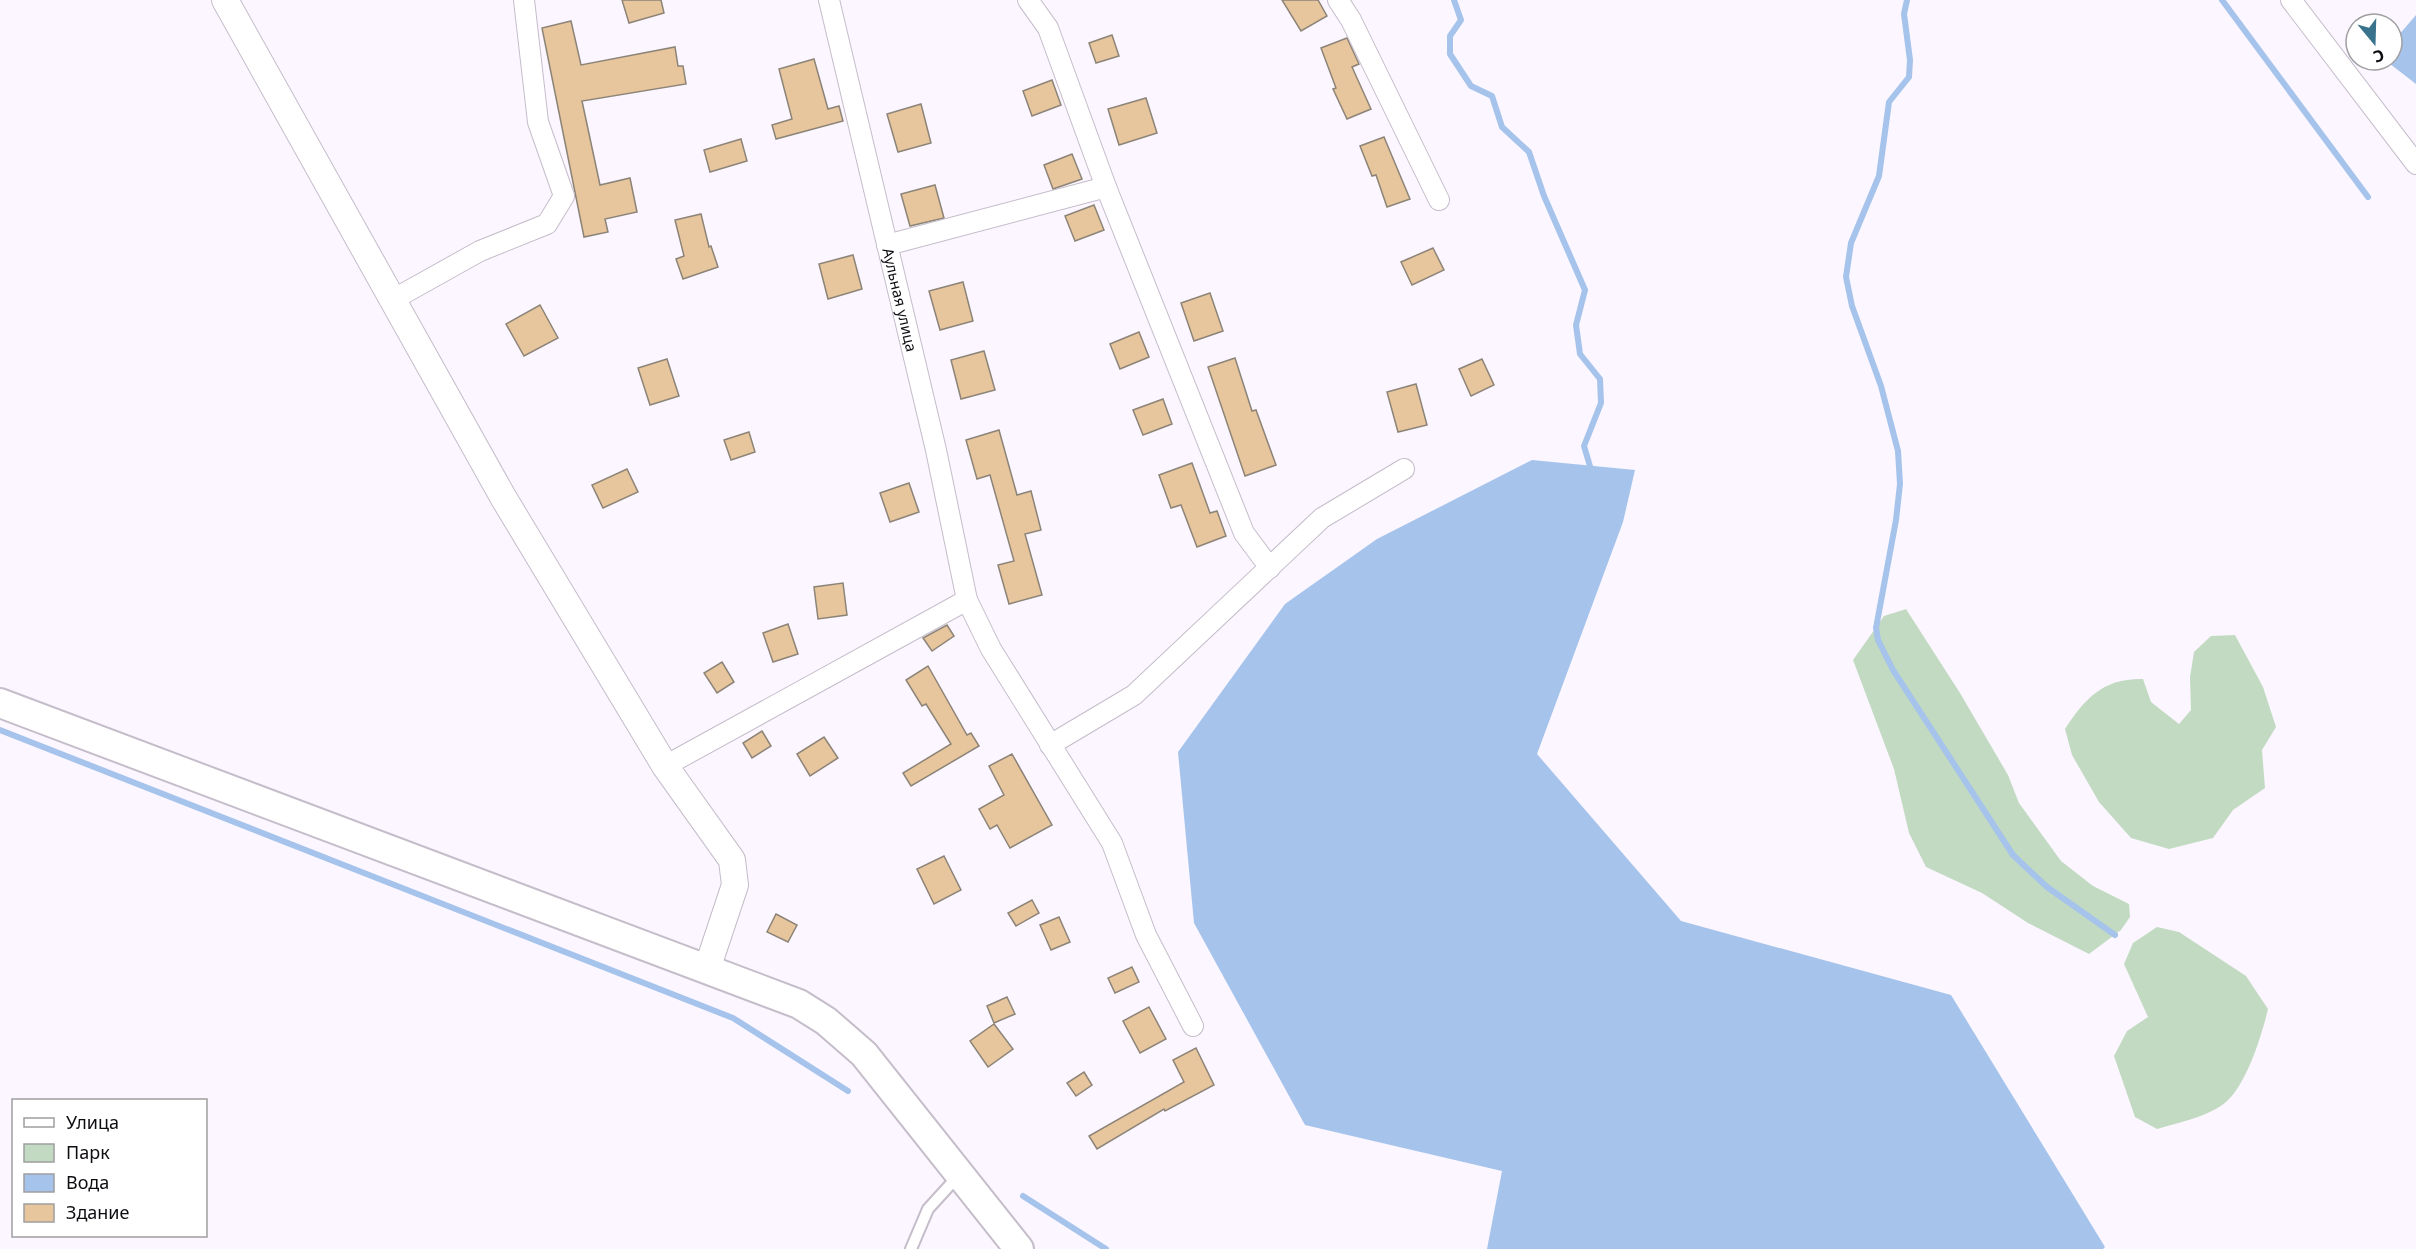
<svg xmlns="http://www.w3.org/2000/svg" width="2416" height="1249" font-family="'Noto Sans',sans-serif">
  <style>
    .green { fill: #c3dac2 }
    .water { fill: #a5c3eb }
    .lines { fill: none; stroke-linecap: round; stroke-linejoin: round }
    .stream { stroke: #a5c3eb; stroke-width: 6 }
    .building { fill: #e7c59d; stroke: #8d8478; stroke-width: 1.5 }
    .service-casing { stroke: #c5bdca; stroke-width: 14 }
    .minor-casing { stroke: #c5bdca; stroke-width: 22 }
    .tertiary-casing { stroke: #c5bdca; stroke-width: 28 }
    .secondary-casing { stroke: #c5bdca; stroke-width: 32 }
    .service { stroke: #fff; stroke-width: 10 }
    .minor { stroke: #fff; stroke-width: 20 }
    .tertiary { stroke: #fff; stroke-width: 26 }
    .secondary { stroke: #fff; stroke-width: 28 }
    .labels { text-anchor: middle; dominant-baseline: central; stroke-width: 5; stroke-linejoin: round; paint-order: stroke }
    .street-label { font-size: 15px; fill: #0f0c11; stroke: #fff }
  </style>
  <rect width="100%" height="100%" fill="#fbf6ff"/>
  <g class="green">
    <path d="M1906,609L1960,693L2008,775L2019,803L2061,861L2093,886L2129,904L2130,917L2121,930L2089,954L2028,923L1982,893L1926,867L1909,833L1894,769L1853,660L1884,616Z"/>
    <path d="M2235,635L2263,687L2276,727L2262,750L2265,788L2233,810L2213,838L2169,849L2131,838L2099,802L2072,755L2065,729C2085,698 2104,678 2143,679L2151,702L2179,724L2191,710L2190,677L2194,652L2211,636Z"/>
    <path d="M2157,927L2179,932L2246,976L2268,1009C2262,1034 2247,1084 2226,1102C2208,1117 2180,1122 2157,1129L2135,1117L2114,1056L2127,1031L2148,1017L2124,964L2133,943Z"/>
  </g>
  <g class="water">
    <path d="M2416,15V84L2385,60H2392V43Z"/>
    <path d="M1532,460L1635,470L1623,522L1537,754L1681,921L1951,995L2105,1247L2103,1249H1487L1502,1171L1305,1125L1194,923L1178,752L1285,604L1377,539Z"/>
  </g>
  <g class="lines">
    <g class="stream">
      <path d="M1454,0L1461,20L1450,36V54L1471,86L1492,96L1502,127L1529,152L1544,196L1585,290L1576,325L1580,354L1600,379L1601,403L1584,446L1592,473"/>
      <path d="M1907,0L1904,14L1910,60L1909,77L1889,102L1879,176L1851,243L1846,277L1852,306L1881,386L1898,451L1900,484L1896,520L1876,628L1878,640L1893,670L2013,855L2047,887L2115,935"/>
      <path d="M2222,0L2368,197"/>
      <path d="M0,730L733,1018L848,1091"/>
      <path d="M1023,1196L1106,1249"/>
    </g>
  </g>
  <g class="building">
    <path d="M622,0H661L664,13L629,23Z"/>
    <path d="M1282,0H1318L1327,16L1301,31Z"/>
    <path d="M571,21L581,65L675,47L678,66H683L686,84L582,101L600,185L630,178L637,212L605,219L608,232L584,237L542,28Z"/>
    <path d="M1112,35L1119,56L1096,63L1089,43Z"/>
    <path d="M1347,38L1359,64L1352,67L1371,109L1347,119L1333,89L1336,88L1321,48Z"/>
    <path d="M814,59L828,109L839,106L843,121L776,139L772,125L792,119L779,69Z"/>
    <path d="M1052,80L1061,105L1032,116L1023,91Z"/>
    <path d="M1146,98L1157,133L1119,145L1108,109Z"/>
    <path d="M921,104L931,143L898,152L887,114Z"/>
    <path d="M1384,137L1410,199L1387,207L1376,175L1372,176L1360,146Z"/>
    <path d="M741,139L747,161L710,172L704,150Z"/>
    <path d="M1072,154L1082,179L1053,189L1044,165Z"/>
    <path d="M935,185L944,218L910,226L901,194Z"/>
    <path d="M1094,205L1104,230L1075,241L1065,216Z"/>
    <path d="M701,214L709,247L711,246L718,267L683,279L676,259L684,256L675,220Z"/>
    <path d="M1433,248L1444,270L1412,285L1401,262Z"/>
    <path d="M853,255L862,289L828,299L819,264Z"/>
    <path d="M963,282L973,321L940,330L929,291Z"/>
    <path d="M1210,293L1223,331L1194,341L1181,303Z"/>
    <path d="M540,305L558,338L524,356L506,324Z"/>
    <path d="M1139,332L1149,357L1120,369L1110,344Z"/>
    <path d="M984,351L995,390L961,399L951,360Z"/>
    <path d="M1235,358L1252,411L1256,410L1276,465L1245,476L1208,367Z"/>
    <path d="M667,359L679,396L650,405L638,368Z"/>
    <path d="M1482,359L1494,385L1471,396L1459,369Z"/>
    <path d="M1416,384L1427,425L1398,432L1387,392Z"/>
    <path d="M1163,399L1172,424L1143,435L1133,410Z"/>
    <path d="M999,430L1017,495L1031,491L1041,530L1025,534L1042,595L1009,604L998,565L1014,561L990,475L977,479L966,440Z"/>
    <path d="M749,432L755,452L731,460L724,440Z"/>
    <path d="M1192,463L1210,513L1217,511L1226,536L1197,547L1181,505L1171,508L1159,475Z"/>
    <path d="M627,469L638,492L603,508L592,485Z"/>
    <path d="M909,483L919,512L890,522L880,493Z"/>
    <path d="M843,583L847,615L818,619L814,587Z"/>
    <path d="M788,624L798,654L773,662L763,633Z"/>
    <path d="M947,625L954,636L932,651L923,638Z"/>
    <path d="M722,662L734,682L717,693L704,673Z"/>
    <path d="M928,666L967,735L971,733L979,746L911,786L903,773L951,744L926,704L922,706L906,680Z"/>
    <path d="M762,731L771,746L752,758L743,743Z"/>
    <path d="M824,737L838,758L810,776L797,754Z"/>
    <path d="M1012,754L1052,825L1010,848L997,825L990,829L979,809L1004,795L989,766Z"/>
    <path d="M944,856L961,890L934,904L917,869Z"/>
    <path d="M1032,900L1039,913L1016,926L1008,913Z"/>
    <path d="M776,914L797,925L788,942L767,932Z"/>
    <path d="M1059,917L1070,942L1051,950L1040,925Z"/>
    <path d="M1132,967L1139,982L1115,993L1108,978Z"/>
    <path d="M1007,997L1015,1014L994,1023L987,1006Z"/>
    <path d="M1149,1007L1166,1039L1140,1053L1123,1021Z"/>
    <path d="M994,1024L1013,1049L988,1067L970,1041Z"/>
    <path d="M1196,1048L1214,1085L1165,1111L1164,1109L1097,1149L1089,1136L1184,1082L1173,1060Z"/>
    <path d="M1084,1072L1092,1085L1076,1096L1067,1083Z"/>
  </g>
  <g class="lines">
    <g class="service-casing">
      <path id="service" d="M911,1249L928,1209L959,1175"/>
    </g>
    <g class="minor-casing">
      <g id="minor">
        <path id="s1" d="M829,0L936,450L967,600"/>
        <path d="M1028,0L1048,28L1106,187L1244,533L1270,568"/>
        <path d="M1338,0L1351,20L1439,200"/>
        <path d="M2291,0L2416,164"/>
        <path d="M887,245L1106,187"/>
        <path d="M394,299L480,251L547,224L564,196L538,122L524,0"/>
        <path d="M1050,745L1134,695L1322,518L1404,469"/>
        <path d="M665,766L967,600L991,649L1112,843L1146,935L1193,1026"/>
      </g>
    </g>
    <g class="tertiary-casing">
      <path id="tertiary" d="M225,0L503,497L665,766L732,860L735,885L707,969"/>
    </g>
    <g class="secondary-casing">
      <path id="secondary" d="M0,703L799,1004L826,1021L864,1054L1019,1249"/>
    </g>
    <use href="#service" class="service"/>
    <use href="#minor" class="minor"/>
    <use href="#tertiary" class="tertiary"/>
    <use href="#secondary" class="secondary"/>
  </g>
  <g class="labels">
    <g class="street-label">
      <text stroke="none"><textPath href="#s1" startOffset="308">Аульная улица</textPath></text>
    </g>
  </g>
  <rect x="12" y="1099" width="195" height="138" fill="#ffffff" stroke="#9f9ea0" stroke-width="1.5"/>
  <rect x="24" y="1118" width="30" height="9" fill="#ffffff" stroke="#9f9ea0" stroke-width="1.5"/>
  <text x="66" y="1129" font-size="18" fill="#0f0c11">Улица</text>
  <rect x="24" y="1144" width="30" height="18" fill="#c3dac2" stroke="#9f9ea0" stroke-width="1.5"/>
  <text x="66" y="1159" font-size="18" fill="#0f0c11">Парк</text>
  <rect x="24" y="1174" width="30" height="18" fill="#a5c3eb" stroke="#9f9ea0" stroke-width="1.5"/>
  <text x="66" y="1189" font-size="18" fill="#0f0c11">Вода</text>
  <rect x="24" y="1204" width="30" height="18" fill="#e7c59d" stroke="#9f9ea0" stroke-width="1.5"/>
  <text x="66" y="1219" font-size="18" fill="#0f0c11">Здание</text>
  <g transform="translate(2374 42) rotate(161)"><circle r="28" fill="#ffffff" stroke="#9f9ea0" stroke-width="1.5"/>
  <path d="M0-4.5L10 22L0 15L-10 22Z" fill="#39728c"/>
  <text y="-9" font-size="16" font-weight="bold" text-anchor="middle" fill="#0f0c11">С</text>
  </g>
</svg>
